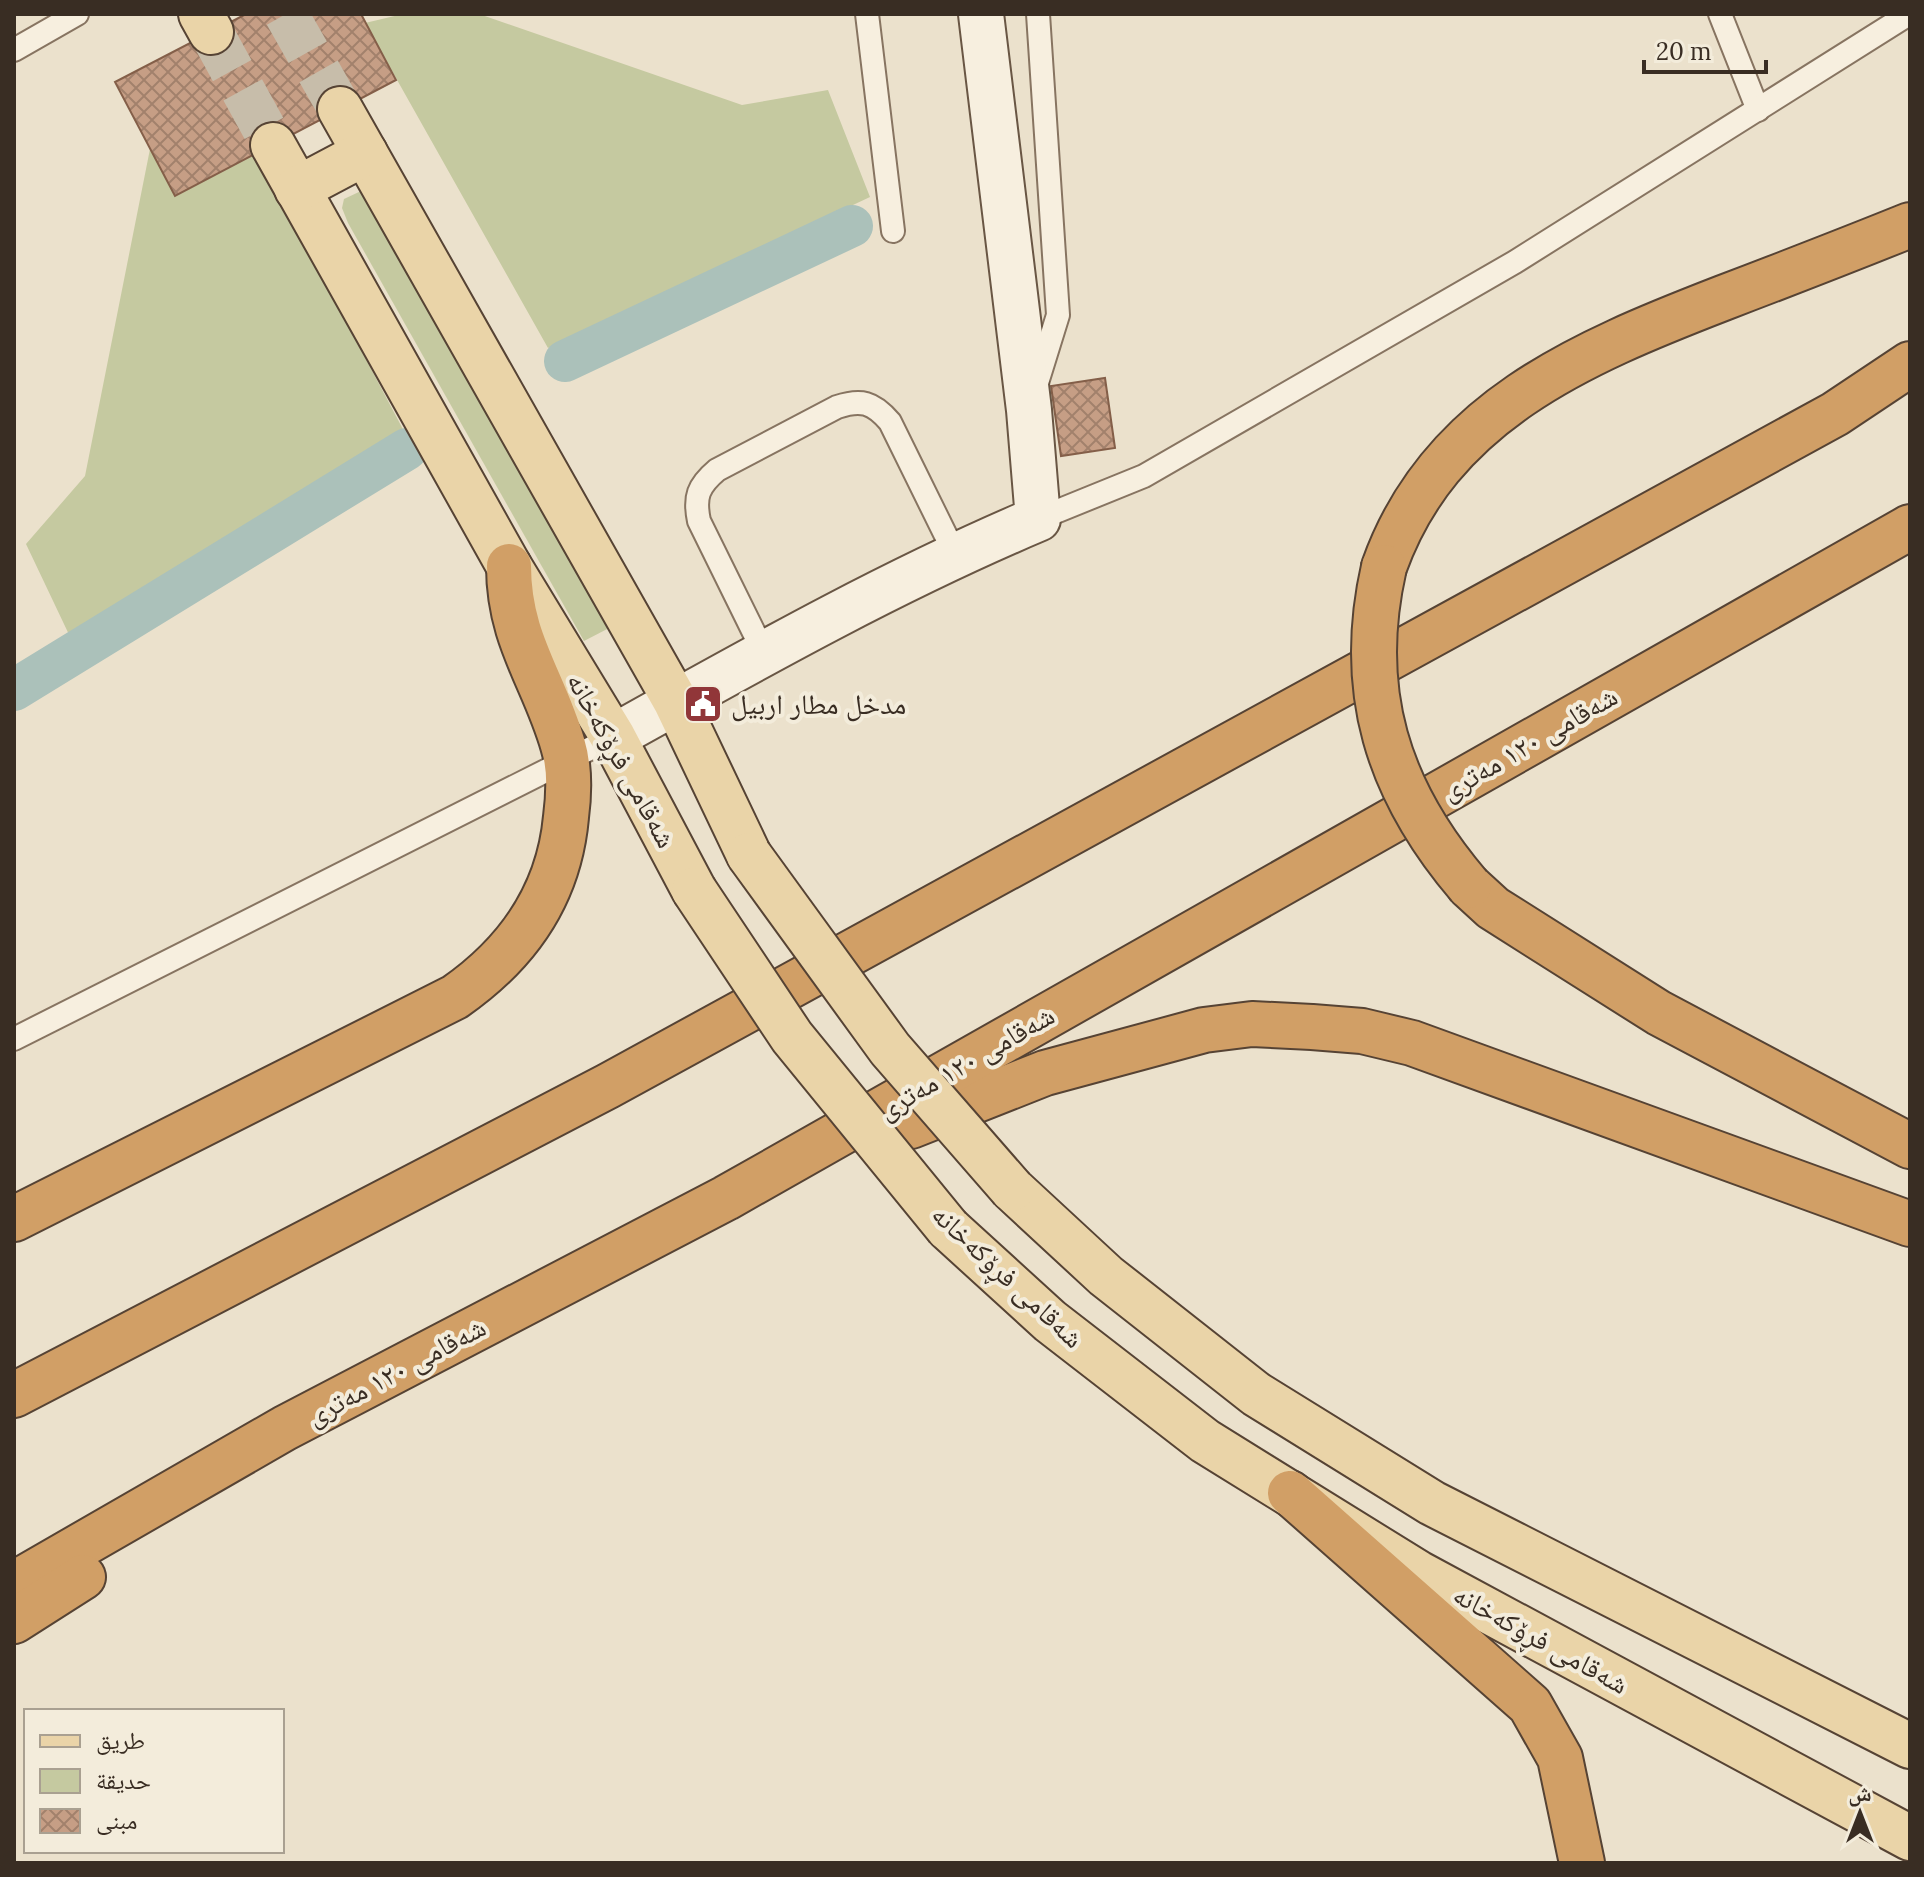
<svg xmlns="http://www.w3.org/2000/svg" width="1924" height="1877" font-family="Lora,'Noto Naskh Arabic',serif">
  <style>
    .green { fill: #c5c9a0 }
    .lines { fill: none; stroke-linecap: round; stroke-linejoin: round }
    .canal { stroke: #abc1ba; stroke-width: 42 }
    .building { fill: url(#building-cross-hatch); stroke: #845f49; stroke-width: 2 }
    .primary-tunnel { stroke: #c7bdaa; stroke-width: 44; stroke-dasharray: 44 22; stroke-linecap: butt }
    .lane-casing { stroke: #877461; stroke-width: 26 }
    .secondary-casing { stroke: #695644; stroke-width: 48 }
    .primary-casing { stroke: #564334; stroke-width: 48 }
    .highway-casing { stroke: #564334; stroke-width: 48 }
    .lane { stroke: #f7efdf; stroke-width: 22 }
    .secondary { stroke: #f7efdf; stroke-width: 44 }
    .primary { stroke: #ead4a8; stroke-width: 44 }
    .highway { stroke: #d19f66; stroke-width: 44 }
    .primary-bridge-casing { stroke: #564334; stroke-width: 48; stroke-linecap: butt }
    .highway-bridge-casing { stroke: #564334; stroke-width: 48; stroke-linecap: butt }
    .primary-bridge { stroke: #ead4a8; stroke-width: 44 }
    .highway-bridge { stroke: #d19f66; stroke-width: 44 }
    .labels { text-anchor: middle; dominant-baseline: central; stroke-width: 8; stroke-linejoin: round; paint-order: stroke }
    .poi-label { font-size: 28px; fill: #392d23; stroke: #f3ecdb; text-anchor: start }
    .street-label { font-size: 28px; fill: #392d23; stroke: #f3ecdb }
  </style>
  <defs>
    <pattern id="building-cross-hatch" width="8" height="8" patternUnits="userSpaceOnUse" patternTransform="scale(2)"><rect width="8" height="8" fill="#c69e85"/><path d="M0 0l8 8M0 8l8-8" fill="none" stroke="#a2816c"/></pattern>
  </defs>
  <rect width="100%" height="100%" fill="#ebe1cc"/>
  <g class="green">
    <path d="M403,14H479L742,105L828,90L870,197L548,348L365,23Z"/>
    <path d="M150,149L176,196L257,153L406,435L73,643L26,544L85,476Z"/>
    <path d="M361,191L613,626L584,641L348,223L342,208L344,199Z"/>
  </g>
  <g class="lines">
    <g class="canal">
      <path d="M565,361L852,226"/>
      <path d="M14,690L407,449"/>
    </g>
  </g>
  <g class="building">
    <path d="M246,14H361L396,80L175,196L115,82Z"/>
    <path d="M1105,378L1115,448L1061,456L1051,386Z"/>
  </g>
  <g class="lines">
    <g class="primary-tunnel">
      <path d="M286,14L340,109"/>
      <path d="M211,32L273,145"/>
    </g>
    <g class="lane-casing">
      <g id="lane">
        <path d="M867,14L893,231"/>
        <path d="M1720,14L1758,110"/>
        <path d="M14,50L77,14"/>
        <path d="M1036,386L1058,315L1038,14"/>
        <path d="M1038,519L1144,476L1515,262L1909,14"/>
        <path d="M764,653L699,521C694,497 698,486 717,470L837,407C861,399 873,402 890,422L955,554"/>
        <path d="M14,1039L613,737"/>
      </g>
    </g>
    <g class="secondary-casing">
      <path id="secondary" d="M613,737C753,659 891,581 1038,519L1029,410L981,14"/>
    </g>
    <g class="primary-casing">
      <g id="primary">
        <path d="M201,14L211,32"/>
        <path d="M340,109L676,702L749,855"/>
        <path d="M273,145L509,566L613,737L694,890"/>
        <path d="M297,189L365,153"/>
        <path d="M1012,1189L1106,1276L1256,1394L1432,1503L1910,1746"/>
        <path d="M948,1228L1050,1321L1205,1441L1418,1573L1910,1838"/>
      </g>
    </g>
    <g class="highway-casing">
      <g id="highway">
        <path d="M1384,567C1439,412 1581,353 1723,298C1786,274 1848,250 1910,225"/>
        <path d="M1469,886L1493,908L1659,1013L1910,1146"/>
        <path d="M911,1126L1045,1073L1204,1030L1252,1024L1312,1027L1362,1031L1412,1043L1910,1224"/>
        <path d="M14,1219L455,997C518,953 559,895 566,817C569,794 570,768 563,745C544,679 509,640 509,566"/>
        <path d="M14,1395L608,1086L1835,414L1910,364"/>
        <path d="M1290,1493L1530,1705L1560,1758L1582,1863"/>
        <path d="M14,1584L285,1428L726,1198L1910,527"/>
        <path d="M14,1621L83,1577"/>
      </g>
    </g>
    <use href="#lane" class="lane"/>
    <use href="#secondary" class="secondary"/>
    <use href="#primary" class="primary"/>
    <use href="#highway" class="highway"/>
    <g class="primary-bridge-casing">
      <g id="primary-bridge">
        <path d="M749,855L890,1049L1012,1189"/>
        <path d="M694,890L792,1037L948,1228"/>
      </g>
    </g>
    <g class="highway-bridge-casing">
      <path id="highway-bridge" d="M1384,567C1356,690 1387,790 1469,886"/>
    </g>
    <use href="#primary-bridge" class="primary-bridge"/>
    <use href="#highway-bridge" class="highway-bridge"/>
  </g>
  <defs>
    <g id="civic-square" transform="scale(2)"><rect x="-9" y="-9" width="18" height="18" rx="4" fill="#913639" stroke="#f3ecdb"/><path d="M-.6-6.5H3V-4.5H.6V-3L4-1V1h2V6H-6V1h2V-1L-.6-3ZM-1.2 2.5V6h2.4V2.5Z" fill="#fff"/></g>
  </defs>
  <g fill-rule="evenodd">
    <use href="#civic-square" x="703" y="704"/>
  </g>
  <g class="labels">
    <g class="poi-label">
      <text x="731" y="704">مدخل مطار اربيل</text>
    </g>
    <g class="street-label">
      <text transform="translate(1529 743) rotate(-30)">شەقامی ١٢٠ مەتری</text>
      <text transform="translate(622 760) rotate(61)">شەقامی فڕۆکەخانە</text>
      <text transform="translate(966 1062) rotate(-30)">شەقامی ١٢٠ مەتری</text>
      <text transform="translate(1008 1276) rotate(43)">شەقامی فڕۆکەخانە</text>
      <text transform="translate(396 1371) rotate(-28)">شەقامی ١٢٠ مەتری</text>
      <text transform="translate(1541 1639) rotate(29)">شەقامی فڕۆکەخانە</text>
    </g>
  </g>
  <rect width="1924" height="1877" fill="none" stroke="#392d23" stroke-width="32"/>
  <rect x="24" y="1709" width="260" height="144" fill="#f3ecdb" stroke="#a9a091" stroke-width="2"/>
  <rect x="40" y="1735" width="40" height="12" fill="#ead4a8" stroke="#a9a091" stroke-width="2"/>
  <text x="96" y="1749" font-size="24" fill="#392d23">طريق</text>
  <rect x="40" y="1769" width="40" height="24" fill="#c5c9a0" stroke="#a9a091" stroke-width="2"/>
  <text x="96" y="1789" font-size="24" fill="#392d23">حديقة</text>
  <rect x="40" y="1809" width="40" height="24" fill="url(#building-cross-hatch)" stroke="#a9a091" stroke-width="2"/>
  <text x="96" y="1829" font-size="24" fill="#392d23">مبنى</text>
  <g transform="translate(1860 1813)" stroke="#f3ecdb" stroke-width="6" paint-order="stroke">
  <path d="M0-6L14 30L0 20L-14 30Z" fill="#392d23"/>
  <text y="-12" font-size="22" font-weight="bold" text-anchor="middle" fill="#392d23">ش</text>
  </g>
  <path d="M1644 60v12h122v-12" fill="none" stroke="#392d23" stroke-width="4"/>
  <text x="1656" y="60" font-size="24" fill="#392d23" stroke="#f3ecdb" stroke-width="6" paint-order="stroke">20 m</text>
</svg>
